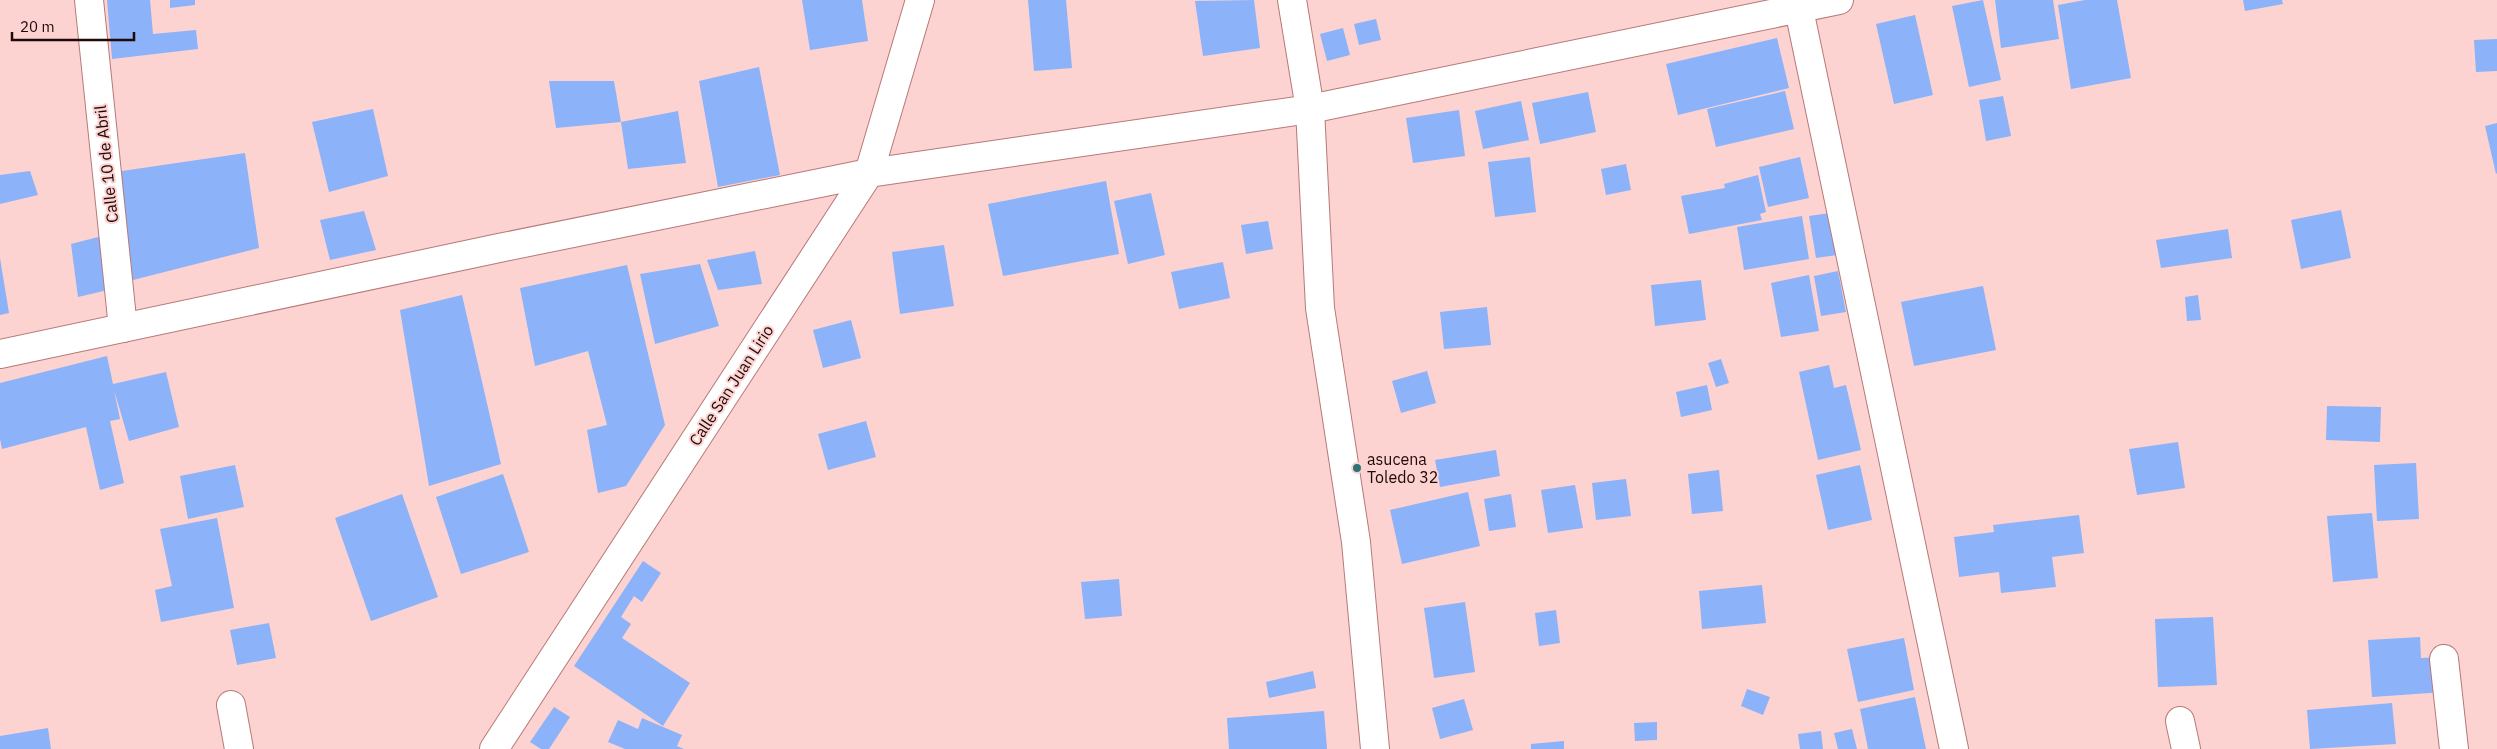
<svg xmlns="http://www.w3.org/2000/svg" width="2497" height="749" font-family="'IBM Plex Sans',sans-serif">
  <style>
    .building { fill: #8cb2f9 }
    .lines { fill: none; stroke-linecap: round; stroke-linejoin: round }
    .street-casing { stroke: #b77977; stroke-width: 30 }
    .secondary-casing { stroke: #b77977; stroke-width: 30 }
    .street { stroke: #fff; stroke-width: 28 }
    .secondary { stroke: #fff; stroke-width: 28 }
    .poi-dot { fill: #2a7379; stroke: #fcd3d0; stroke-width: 2 }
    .labels { text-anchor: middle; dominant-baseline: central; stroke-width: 4; stroke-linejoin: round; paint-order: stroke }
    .street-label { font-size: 16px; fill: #1e0808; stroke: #fcd3d0 }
    .poi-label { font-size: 16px; fill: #1e0808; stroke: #fcd3d0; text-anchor: start }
  </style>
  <rect width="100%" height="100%" fill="#fcd3d0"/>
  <g class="building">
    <path d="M107,0H150L153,34L196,30L198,49L112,59Z"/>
    <path d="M170,0H195V5L170,8Z"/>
    <path d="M802,0H862L868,41L810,50Z"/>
    <path d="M1028,0H1066L1072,68L1034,71Z"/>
    <path d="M1254,0L1260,48L1203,56L1195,1Z"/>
    <path d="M1983,0L2001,80L1969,87L1952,6Z"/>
    <path d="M1995,0H2053L2059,39L2001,48Z"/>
    <path d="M2085,0H2117L2131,78L2071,89L2058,5Z"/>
    <path d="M2243,0H2282L2283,4L2245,11Z"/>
    <path d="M1915,15L1933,95L1894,104L1876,24Z"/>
    <path d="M1376,19L1381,40L1359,45L1354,24Z"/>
    <path d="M1343,28L1350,55L1327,61L1320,34Z"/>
    <path d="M1777,38L1789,88L1678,115L1666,64Z"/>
    <path d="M2497,39V71L2476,72L2474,40Z"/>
    <path d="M759,67L780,175L718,187L699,81Z"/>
    <path d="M549,81H614L621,122L556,128Z"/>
    <path d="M1785,91L1794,129L1716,147L1707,109Z"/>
    <path d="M1588,92L1596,132L1540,144L1532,103Z"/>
    <path d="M2003,96L2011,136L1986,141L1979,100Z"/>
    <path d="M1521,101L1529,140L1483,149L1475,111Z"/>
    <path d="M373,109L388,176L329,192L312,122Z"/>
    <path d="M1459,110L1465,156L1413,163L1406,118Z"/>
    <path d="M678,111L686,163L628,169L621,122Z"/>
    <path d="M2497,123V173L2496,174L2485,126Z"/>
    <path d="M245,153L259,248L133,280L115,172Z"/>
    <path d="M1530,157L1536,212L1495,217L1488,162Z"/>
    <path d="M1800,157L1809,198L1768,207L1759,167Z"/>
    <path d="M1626,164L1631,190L1606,195L1601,169Z"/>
    <path d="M30,171L38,195L0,204V175Z"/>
    <path d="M1758,175L1766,212L1760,214L1762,220L1689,234L1681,196L1725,188L1724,184Z"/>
    <path d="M1106,181L1119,254L1003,276L988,204Z"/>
    <path d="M1151,193L1165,255L1128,264L1114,201Z"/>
    <path d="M2341,210L2351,258L2301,269L2291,220Z"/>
    <path d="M364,211L376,250L330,260L320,220Z"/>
    <path d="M1830,213L1837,255L1816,258L1809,216Z"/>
    <path d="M1802,216L1809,259L1744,270L1737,227Z"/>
    <path d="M1268,221L1273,249L1246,254L1241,225Z"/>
    <path d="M2228,229L2232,258L2161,268L2156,240Z"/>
    <path d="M102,236L108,290L78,297L71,244Z"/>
    <path d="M944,245L954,306L900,314L892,252Z"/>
    <path d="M755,251L762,284L718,290L707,260Z"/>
    <path d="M0,258L9,313L0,315Z"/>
    <path d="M1223,262L1230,298L1179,309L1171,272Z"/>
    <path d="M700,264L719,326L655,344L640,274Z"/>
    <path d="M627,265L665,425L626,486L598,493L587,430L607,425L588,351L535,366L520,288Z"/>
    <path d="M1838,271L1846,312L1821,316L1814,276Z"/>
    <path d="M1809,275L1819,331L1781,337L1771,283Z"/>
    <path d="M1701,280L1706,320L1655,326L1651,285Z"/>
    <path d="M1983,286L1996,350L1914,366L1901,302Z"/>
    <path d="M462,295L501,464L429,486L400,310Z"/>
    <path d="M2198,295L2201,320L2187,321L2185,297Z"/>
    <path d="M1487,307L1491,345L1444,349L1440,312Z"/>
    <path d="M851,320L861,358L823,368L813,330Z"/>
    <path d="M107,356L113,384L166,372L179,427L129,441L114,390L120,419L110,421L124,483L100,490L86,427L2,449L0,439V383Z"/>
    <path d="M1721,359L1729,383L1716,387L1708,363Z"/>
    <path d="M1829,365L1834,388L1846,385L1861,450L1818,460L1799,372Z"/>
    <path d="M1427,371L1436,403L1401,413L1392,381Z"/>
    <path d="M1707,385L1712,410L1681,417L1676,392Z"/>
    <path d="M2327,406L2381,407L2380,442L2326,440Z"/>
    <path d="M866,421L876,457L828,470L818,434Z"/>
    <path d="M2178,442L2185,488L2137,495L2129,449Z"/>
    <path d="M1496,450L1500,476L1440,487L1435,460Z"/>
    <path d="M2416,463L2419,519L2377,521L2374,465Z"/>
    <path d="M235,465L244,507L188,519L180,476Z"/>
    <path d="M1860,465L1872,520L1828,530L1816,475Z"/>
    <path d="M1719,470L1723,511L1692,514L1688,474Z"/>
    <path d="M503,474L529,552L461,574L436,497Z"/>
    <path d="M1626,479L1631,516L1596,520L1592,483Z"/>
    <path d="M1575,485L1583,528L1548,533L1541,490Z"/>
    <path d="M1468,492L1480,546L1402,564L1390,510Z"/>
    <path d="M402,494L438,597L371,621L335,518Z"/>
    <path d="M1511,494L1516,527L1489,531L1484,499Z"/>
    <path d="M2372,513L2378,578L2333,582L2327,516Z"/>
    <path d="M2079,515L2084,553L2052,557L2056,587L2001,593L1999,572L1959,577L1954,537L1994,532L1993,525Z"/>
    <path d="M217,518L234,608L161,622L155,590L172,586L160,529Z"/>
    <path d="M643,561L661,573L642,602L634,596L621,617L631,624L622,638L690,683L663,726L574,666Z"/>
    <path d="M1119,579L1122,616L1085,619L1081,582Z"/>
    <path d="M1762,585L1766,623L1702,629L1699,591Z"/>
    <path d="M1465,602L1475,672L1434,678L1424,608Z"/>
    <path d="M1556,610L1560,643L1539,646L1535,613Z"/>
    <path d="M2213,617L2217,685L2158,687L2155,619Z"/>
    <path d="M269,623L276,658L237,665L230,630Z"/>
    <path d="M2420,637L2421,658L2442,657L2444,692L2372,697L2368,640Z"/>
    <path d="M1904,638L1914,690L1858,702L1847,649Z"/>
    <path d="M1313,671L1316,688L1269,698L1266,682Z"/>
    <path d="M1747,689L1770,697L1763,715L1741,706Z"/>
    <path d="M1915,697L1926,749H1868L1860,709Z"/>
    <path d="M1464,699L1473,730L1440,739L1432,708Z"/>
    <path d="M2392,703L2396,744L2310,749L2307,710Z"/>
    <path d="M554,707L570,717L549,749H541L530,742Z"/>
    <path d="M1324,711L1327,749H1229L1227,718Z"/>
    <path d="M642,718L682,735L677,746L684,749H625L608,742L618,720L638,729Z"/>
    <path d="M1657,722V740L1635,741L1634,723Z"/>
    <path d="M48,728L51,749H0V736Z"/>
    <path d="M1852,729L1857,749H1838L1834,733Z"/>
    <path d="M1821,731L1823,749H1800L1798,734Z"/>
    <path d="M1564,741V749H1531V744Z"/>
  </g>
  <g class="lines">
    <g class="street-casing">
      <g id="street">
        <path d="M89,0L123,328"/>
        <path d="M1292,0L1310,109L1320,308L1356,542L1375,749"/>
        <path d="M1797,0L1954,749"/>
        <path d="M0,354L499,248L869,173L1310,109L1839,0"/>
        <path d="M2444,659L2454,749"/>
        <path d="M231,705L239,749"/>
        <path d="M2180,721L2186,749"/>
      </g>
    </g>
    <g class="secondary-casing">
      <path id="secondary" d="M494,749L869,173L920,0"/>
    </g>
    <use href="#street" class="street"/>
    <use href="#secondary" class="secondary"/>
  </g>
  <circle class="poi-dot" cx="1357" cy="468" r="5"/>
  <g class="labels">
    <g class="street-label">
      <text transform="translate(106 164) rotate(-96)">Calle 10 de Abril</text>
      <text transform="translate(731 385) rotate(-57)">Calle San Juan Lirio</text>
    </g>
    <g class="poi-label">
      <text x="1367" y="459">asucena<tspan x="1367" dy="18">Toledo 32</tspan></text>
    </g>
  </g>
  <path d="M12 32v8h122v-8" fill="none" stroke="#1e0808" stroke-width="2.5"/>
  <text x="20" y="32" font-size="15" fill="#1e0808" stroke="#fcd3d0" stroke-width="4" paint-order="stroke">20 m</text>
</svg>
